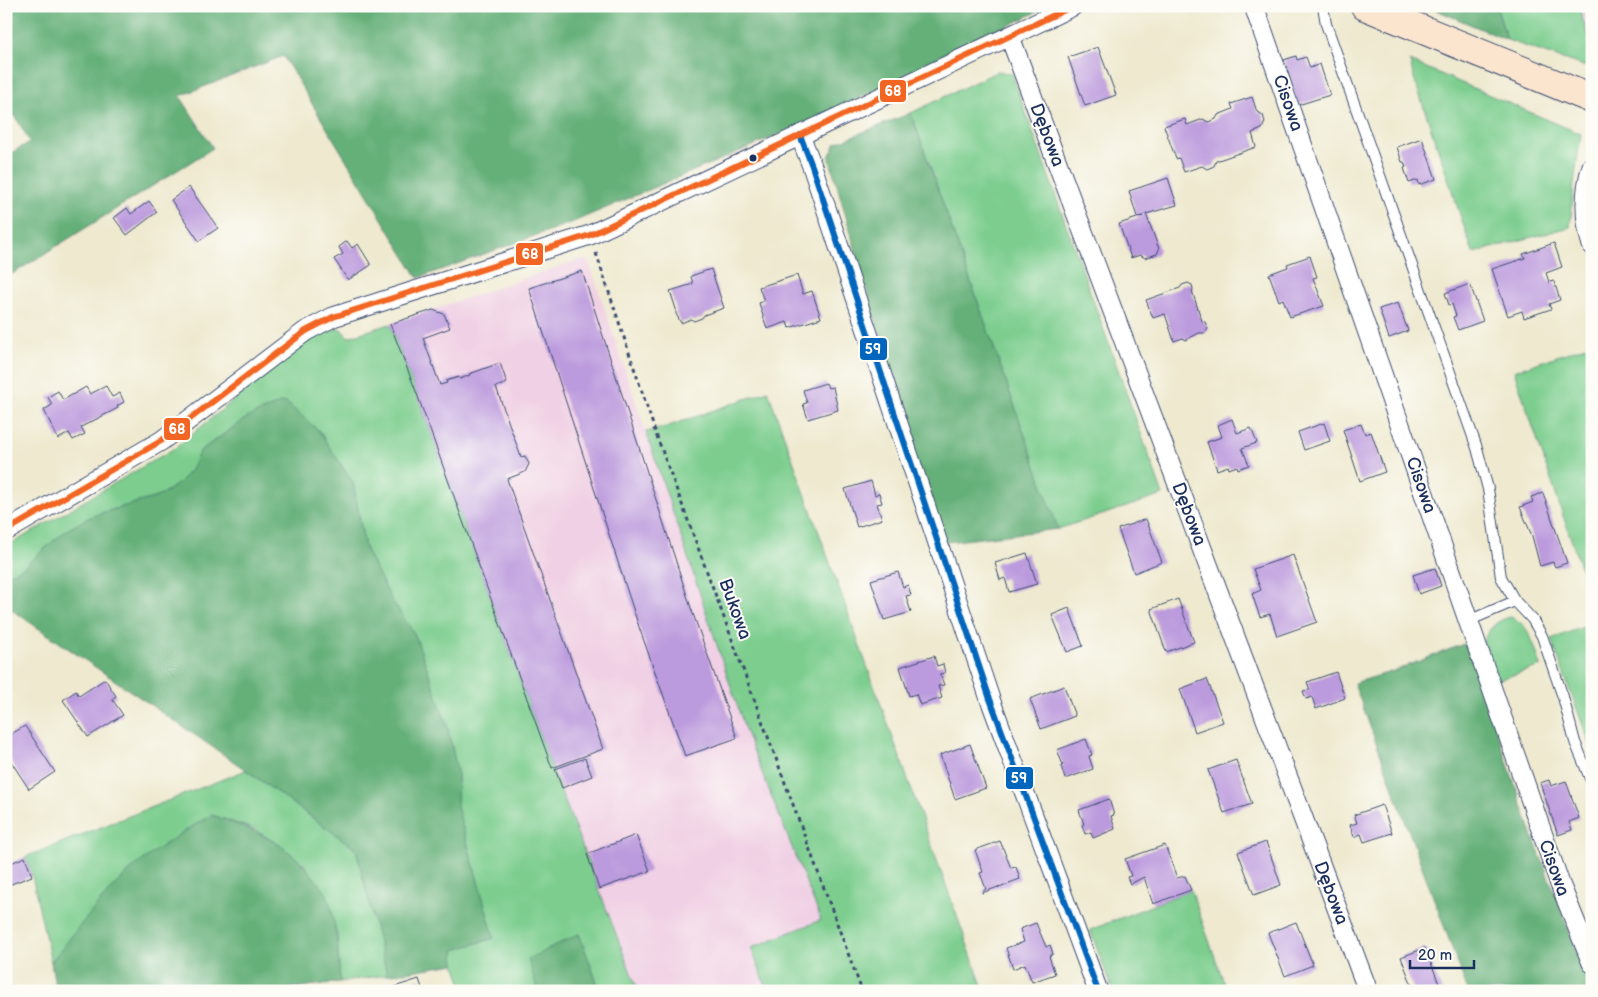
<svg xmlns="http://www.w3.org/2000/svg" width="1598" height="997" font-family="'Balsamiq Sans',sans-serif">
  <style>
    .built { fill: #f0d0e4 }
    .green { fill: #7ccd8e; stroke: #4c7e76 }
    .forest { fill: #65b079; stroke: #40706c }
    .building { fill: #bb9add }
    .lines { fill: none; stroke-linecap: round; stroke-linejoin: round }
    .lane-casing { stroke: #3b4b6f; stroke-width: 12 }
    .street-casing { stroke: #3b4b6f; stroke-width: 21 }
    .secondary-casing { stroke: #3b4b6f; stroke-width: 30 }
    .path { stroke: #3b4b6f; stroke-width: 3; stroke-dasharray: 4 4; stroke-linecap: butt }
    .lane { stroke: #fff; stroke-width: 10 }
    .street { stroke: #fff; stroke-width: 19 }
    .secondary { stroke: #fbe5cf; stroke-width: 28 }
    .bus-1-casing { stroke: #fdfcf7; stroke-width: 10 }
    .bus-2-casing { stroke: #fdfcf7; stroke-width: 10 }
    .bus-1 { stroke: #0065bd; stroke-width: 6 }
    .bus-2 { stroke: #f26522; stroke-width: 6 }
    .bus-dot { fill: #1b2f5e; stroke: #fdfcf7; stroke-width: 2 }
    .labels { text-anchor: middle; dominant-baseline: central; stroke-width: 4; stroke-linejoin: round; paint-order: stroke }
    .street-label { font-size: 18px; fill: #1b2f5e; stroke: #fdfcf7 }
    .line-badge { stroke: #fdfcf7; stroke-width: 2 }
    .badge-label { font-size: 14px; text-anchor: middle; font-weight: bold; fill: #fff }
  </style>
  <rect width="100%" height="100%" fill="#fdfcf7"/>
  <filter id="ink" filterUnits="userSpaceOnUse"><feTurbulence type="fractalNoise" baseFrequency=".02" numOctaves="2"/><feDisplacementMap in="SourceGraphic" scale="10" xChannelSelector="R" yChannelSelector="G"/><feConvolveMatrix kernelMatrix="1 2 1 2 8 2 1 2 1" color-interpolation-filters="sRGB"/></filter>
  <filter id="wash" filterUnits="userSpaceOnUse"><feTurbulence type="fractalNoise" baseFrequency=".0096" numOctaves="4" result="noise"/><feDisplacementMap in="SourceGraphic" scale="20" xChannelSelector="R" yChannelSelector="G"/><feGaussianBlur stdDeviation="1.12" result="paint"/><feColorMatrix in="noise" values="0 0 0 0 0 0 0 0 0 0 0 0 0 0 0 0 0 1.4 0 .05"/><feComposite in="paint" operator="in"/></filter>
  <g filter="url(#wash)">
    <rect width="100%" height="100%" fill="#eee9cf"/>
    <g class="built">
      <path d="M1578,6H1592V46Z"/>
      <path d="M581,259L589,262L747,735L821,920L751,948L768,991H638L552,768L390,324Z"/>
    </g>
    <g class="green">
      <path d="M1496,6H1578L1592,46V69L1507,40Z"/>
      <path d="M1410,61L1581,134L1574,183L1570,227L1473,253L1413,75Z"/>
      <path d="M998,71L1012,74L1163,495L1058,529L911,113Z"/>
      <path d="M390,324L417,394L552,768L638,991H600L579,934L529,959L538,991H464L455,964L454,950L494,938L457,807L458,775L447,725L415,635L391,599L365,548L353,483L319,431L248,417L200,451L191,470L175,486L157,497L101,513L65,531L24,567L6,576V547L178,446L287,356L320,333L334,329H341L348,337Z"/>
      <path d="M1592,344V601L1514,371Z"/>
      <path d="M768,391L984,991H768L751,948L821,920L747,735L646,432L669,426Z"/>
      <path d="M1510,617C1531,624 1534,647 1541,666L1497,680L1483,641C1490,628 1495,621 1510,617Z"/>
      <path d="M1592,624V750L1551,639Z"/>
      <path d="M246,770L356,849L387,975L340,982L337,934L306,866L278,844L253,829L212,815L180,834L113,887L51,962L32,876L25,857Z"/>
      <path d="M1191,890L1227,991H1113L1090,930Z"/>
    </g>
    <g class="forest">
      <path d="M6,6H1049L816,119L573,222L418,278L283,56L180,96L213,148L6,278V156L30,142L15,116L6,114Z"/>
      <path d="M1427,6H1496L1507,40Z"/>
      <path d="M911,113L1058,529L939,543L829,157L836,143Z"/>
      <path d="M282,402L287,403L319,431L353,483L365,548L391,599L415,635L447,725L458,775L457,807L494,938L454,950L455,964L387,975L356,849L246,770L6,606V576L24,567L65,531L86,519L101,513L157,497L175,486L191,470L200,451L248,417Z"/>
      <path d="M1466,643L1532,834L1592,991H1468L1354,683L1394,671Z"/>
      <path d="M211,815C253,829 289,843 316,880C320,885 325,890 327,895C337,923 338,953 340,982L269,991H56L51,962C71,937 91,911 112,888C140,858 177,836 211,815Z"/>
      <path d="M579,934L600,991H538L528,959Z"/>
    </g>
    <g id="blocks">
      <g class="building">
        <path d="M1098,47L1116,95L1085,106L1068,57Z"/>
        <path d="M1296,56L1297,60L1306,57L1310,68L1320,64L1330,95L1298,105L1284,60Z"/>
        <path d="M1252,97L1257,112L1263,115L1265,122L1262,129L1252,133L1256,147L1216,161L1214,166L1207,169L1202,166L1184,172L1179,158L1176,159L1164,126L1185,119L1187,125L1203,119L1208,122L1216,119L1218,115L1233,109L1231,104Z"/>
        <path d="M1422,138L1436,179L1419,185L1418,180L1409,183L1404,168L1406,167L1404,162H1402L1397,147Z"/>
        <path d="M1168,178L1177,205L1146,214L1159,249L1157,254L1145,258L1140,255L1131,258L1119,224L1143,216L1137,217L1129,191Z"/>
        <path d="M189,187L218,228L199,241L171,200Z"/>
        <path d="M149,201L157,212L127,235L114,218L127,208L131,214Z"/>
        <path d="M347,241L352,248L358,244L371,265L348,280L334,259L343,254L339,247Z"/>
        <path d="M1554,243L1562,267L1546,273L1549,282L1554,281L1560,300L1549,304L1551,309L1524,318L1522,311L1508,316L1492,269L1525,258L1523,254Z"/>
        <path d="M1310,256L1317,277L1313,278L1324,306L1290,317L1283,299L1279,301L1269,274L1288,267L1287,264Z"/>
        <path d="M711,269L724,308L704,315L702,318L694,321L691,319L681,323L676,314V309L670,291L693,284L691,276Z"/>
        <path d="M582,271L691,608L737,738L685,756L639,627L529,288Z"/>
        <path d="M797,275L803,294L812,291L821,318L789,328L787,322L767,329L759,303L764,301L759,287Z"/>
        <path d="M1188,283L1192,285L1193,289L1192,291L1202,321L1205,322L1208,329L1205,333H1199L1186,340L1183,338L1174,341L1165,314L1153,318L1146,300L1180,288L1182,285Z"/>
        <path d="M1470,284L1483,321L1458,330L1453,317L1456,316L1452,304L1449,305L1445,293Z"/>
        <path d="M1398,303L1408,331L1389,338L1379,309Z"/>
        <path d="M433,310L444,314L450,328L423,338L440,385L447,383L446,381L459,377L460,379L470,375L469,374L500,363L507,383L496,387L521,457L525,456L529,464L525,472L507,479L603,749L552,768L417,394L390,324Z"/>
        <path d="M826,383L828,388L833,387L838,410L808,419L803,404L807,403L803,390Z"/>
        <path d="M106,386L112,397L120,393L124,402L117,406L118,408L81,427L85,434L73,440L69,433L58,439L44,410L52,405L48,397L58,391L63,400L86,387L90,394Z"/>
        <path d="M1232,419L1237,433L1251,428L1257,443L1242,448L1249,465L1238,469L1237,466L1229,469L1228,466L1217,470L1207,442L1222,437L1218,425Z"/>
        <path d="M1324,423L1330,441L1304,450L1298,432Z"/>
        <path d="M1361,424L1365,434L1371,432L1385,472L1360,481L1343,430Z"/>
        <path d="M871,481L875,495L879,493L882,503L877,504L882,519L857,527L845,489Z"/>
        <path d="M1543,493L1567,563L1555,567L1553,562L1540,566L1532,536L1520,507L1533,502L1531,497Z"/>
        <path d="M1146,519L1162,562L1134,573L1118,529Z"/>
        <path d="M1027,553L1037,584L1009,592L1005,578L1000,580L995,563Z"/>
        <path d="M1293,555L1317,622L1277,636L1270,614L1260,617L1252,594L1261,590L1253,569Z"/>
        <path d="M1435,568L1441,586L1419,594L1413,575Z"/>
        <path d="M898,572L903,587L908,585L911,595L906,596L911,612L884,620L871,580Z"/>
        <path d="M1178,599L1194,642L1166,652L1151,609Z"/>
        <path d="M1069,608L1083,646L1067,652L1052,615Z"/>
        <path d="M934,656L937,666L943,664L945,673L940,674L944,685L938,686L942,698L920,705L916,694L909,696L900,667Z"/>
        <path d="M1336,672L1345,698L1316,709L1312,697L1306,699L1303,691L1310,690L1307,682Z"/>
        <path d="M105,679L116,696L112,699L123,715L88,737L63,700L76,691L79,696Z"/>
        <path d="M1207,679L1223,722L1195,732L1180,689Z"/>
        <path d="M1064,686L1075,716L1041,729L1030,699Z"/>
        <path d="M25,726L55,772L29,789L6,754V737Z"/>
        <path d="M1086,739L1092,755L1089,756L1093,769L1065,779L1061,766L1063,765L1057,750Z"/>
        <path d="M970,744L986,788L955,799L940,755Z"/>
        <path d="M585,758L592,776L562,788L555,769Z"/>
        <path d="M1236,760L1252,804L1224,813L1208,770Z"/>
        <path d="M1549,780L1551,786L1566,781L1579,818L1569,822L1572,830L1558,835L1540,783Z"/>
        <path d="M1109,799L1114,815L1111,816L1115,829L1093,838L1091,832L1085,834L1082,825L1084,824L1079,810Z"/>
        <path d="M1382,805L1392,833L1364,842L1361,834L1354,837L1350,825L1357,823L1354,815Z"/>
        <path d="M636,835L650,871L599,889L587,854Z"/>
        <path d="M1000,841L1011,868L1016,867L1020,879L1009,883L1010,884L999,888L998,887L982,893V892L986,889L980,873L983,872L975,850Z"/>
        <path d="M1266,842L1281,885L1254,895L1238,852Z"/>
        <path d="M1165,845L1177,878L1185,876L1191,890L1153,904L1144,877L1130,884L1127,877L1131,876L1125,859Z"/>
        <path d="M25,857L32,876L6,886V865Z"/>
        <path d="M1296,922L1313,965L1285,976L1268,933Z"/>
        <path d="M1036,923L1046,947L1050,945L1053,954L1049,956L1055,974L1032,982L1025,964L1013,969L1006,948L1024,942L1020,929Z"/>
        <path d="M1425,948L1442,991H1414L1401,957Z"/>
        <path d="M419,979L423,991H395L394,987Z"/>
      </g>
    </g>
  </g>
  <g filter="url(#ink)">
    <use href="#blocks" fill-opacity="0" stroke="#3b4b6f" stroke-width="1"/>
    <g class="lines">
      <g class="lane-casing">
        <g id="lane">
          <path d="M1323,6L1326,24L1477,448L1488,489L1501,577L1515,601L1532,619L1542,636L1563,697L1575,742L1592,783"/>
          <path d="M1468,621L1515,601"/>
        </g>
      </g>
      <g class="street-casing">
        <g id="street">
          <path d="M1254,6L1560,884L1592,963"/>
          <path d="M1010,37L1368,991"/>
          <path d="M800,135L812,166L990,699L1098,991"/>
          <path d="M1592,166C1584,191 1584,220 1592,245"/>
          <path d="M6,531L161,441L291,342L306,331L333,317L590,235L1073,6"/>
        </g>
      </g>
      <g class="secondary-casing">
        <path id="secondary" d="M1365,6L1592,99"/>
      </g>
      <path class="path" d="M596,253L656,434L862,991"/>
      <use href="#lane" class="lane"/>
      <use href="#street" class="street"/>
      <use href="#secondary" class="secondary"/>
      <g class="bus-1-casing">
        <path id="bus-1" d="M800,135L812,166L990,699L1098,991"/>
      </g>
      <g class="bus-2-casing">
        <path id="bus-2" d="M6,531L161,441L291,342L306,331L333,317L590,235L1073,6"/>
      </g>
      <use href="#bus-1" class="bus-1"/>
      <use href="#bus-2" class="bus-2"/>
    </g>
  </g>
  <circle class="bus-dot" cx="753" cy="158" r="4.5"/>
  <g class="labels">
    <g class="street-label">
      <text transform="translate(1288 103) rotate(71)">Cisowa</text>
      <text transform="translate(1047 135) rotate(69)">Dębowa</text>
      <text transform="translate(1421 485) rotate(71)">Cisowa</text>
      <text transform="translate(1189 514) rotate(69)">Dębowa</text>
      <text transform="translate(735 609) rotate(70)">Bukowa</text>
      <text transform="translate(1554 868) rotate(70)">Cisowa</text>
      <text transform="translate(1331 893) rotate(69)">Dębowa</text>
    </g>
  </g>
  <g class="line-badge">
    <rect x="879" y="79" width="28" height="24" rx="5" fill="#f26522"/>
    <rect x="515" y="242" width="29" height="24" rx="5" fill="#f26522"/>
    <rect x="859" y="337" width="29" height="24" rx="5" fill="#0065bd"/>
    <rect x="163" y="417" width="28" height="24" rx="5" fill="#f26522"/>
    <rect x="1005" y="766" width="29" height="24" rx="5" fill="#0065bd"/>
  </g>
  <g class="badge-label">
    <text x="893" y="96">68</text>
    <text x="530" y="259">68</text>
    <text x="873" y="354">59</text>
    <text x="177" y="434">68</text>
    <text x="1019" y="783">59</text>
  </g>
  <rect width="1598" height="997" fill="none" stroke="#fdfcf7" stroke-width="25"/>
  <path d="M1410 960v8h64v-8" fill="none" stroke="#1b2f5e" stroke-width="2.5"/>
  <text x="1418" y="960" font-size="15" fill="#1b2f5e" stroke="#fdfcf7" stroke-width="4" paint-order="stroke">20 m</text>
</svg>
